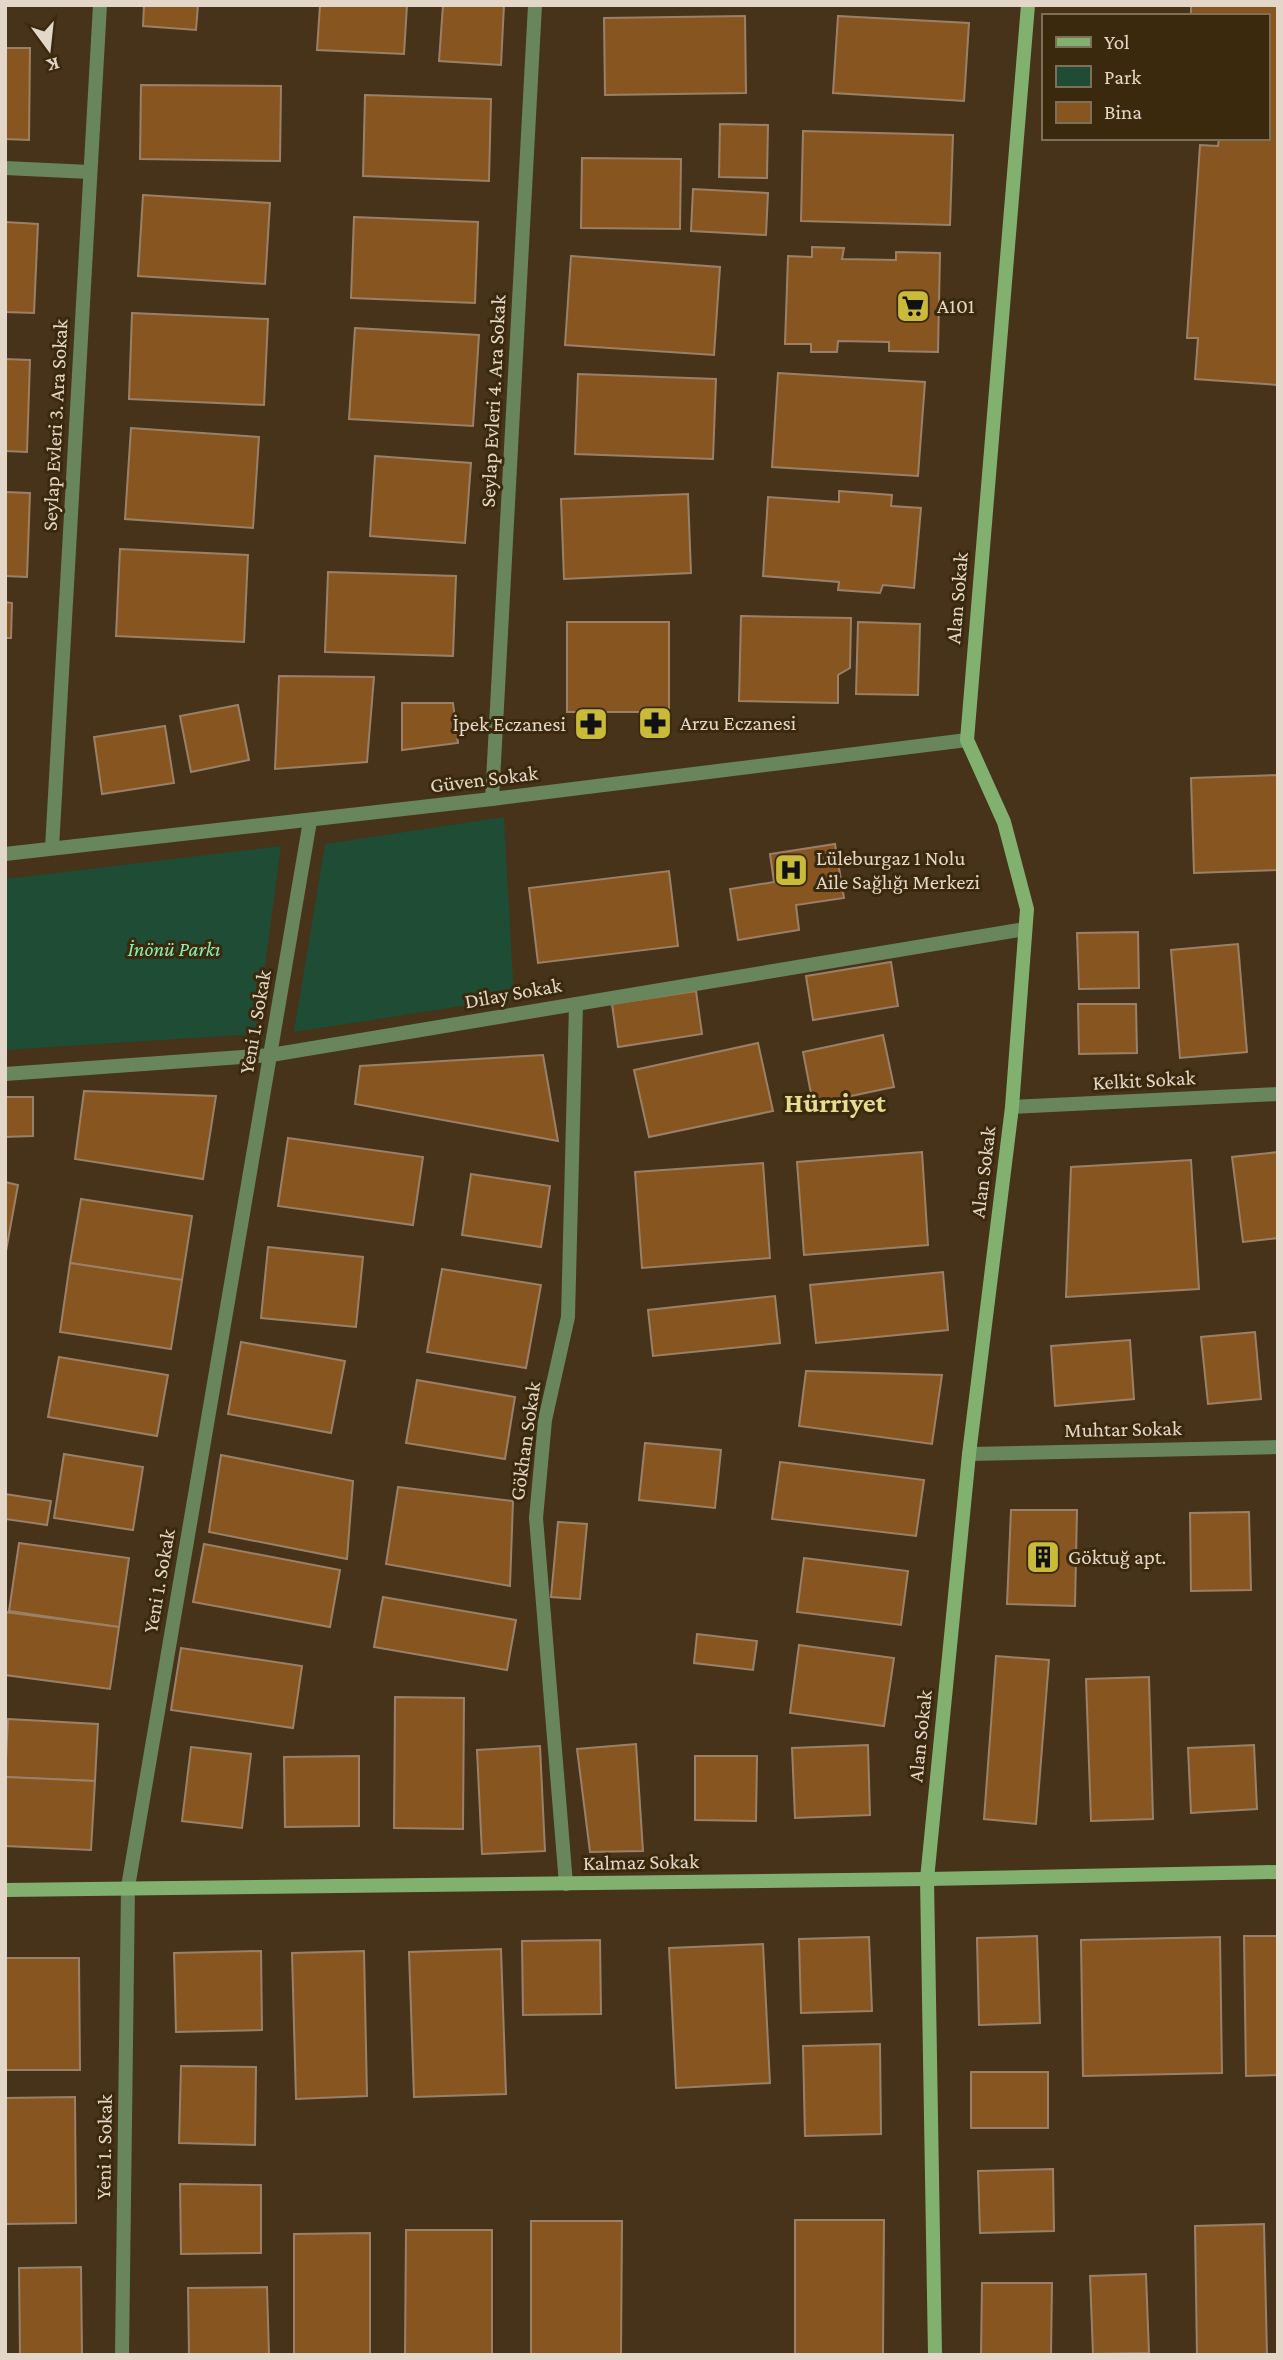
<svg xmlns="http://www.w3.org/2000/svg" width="1283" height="2360" font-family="'Crimson Pro',serif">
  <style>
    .green { fill: #1e4c34 }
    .building { fill: #875620; stroke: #9b8067; stroke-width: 2 }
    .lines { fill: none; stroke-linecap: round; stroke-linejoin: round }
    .street { stroke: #68855c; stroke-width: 14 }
    .secondary { stroke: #82b16f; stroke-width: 14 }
    .labels { text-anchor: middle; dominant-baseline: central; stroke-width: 6; stroke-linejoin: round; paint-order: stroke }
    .poi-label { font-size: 21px; fill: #e2d7c8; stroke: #3b290e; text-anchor: start }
    .street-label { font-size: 21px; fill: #e2d7c8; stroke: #3b290e }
    .park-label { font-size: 21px; font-style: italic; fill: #89eeb5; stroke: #3b290e }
    .district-label { font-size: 28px; font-weight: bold; fill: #e6dd8e; stroke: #3b290e }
  </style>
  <rect width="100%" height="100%" fill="#463319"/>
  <g class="green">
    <path d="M504,817L514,998L294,1032L325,844Z"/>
    <path d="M281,846L256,1034L5,1050V879Z"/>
  </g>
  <g class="building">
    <path d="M144,5H198L196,30L143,26Z"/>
    <path d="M320,5H407L404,54L317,50Z"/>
    <path d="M443,5H504L501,65L439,61Z"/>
    <path d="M1191,5H1278V385L1195,379L1198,338H1187L1200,145L1218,146L1219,138H1267V16H1191Z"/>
    <path d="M745,16L746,93L605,95L604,18Z"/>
    <path d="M838,16L969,23L964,101L833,93Z"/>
    <path d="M5,48H30L29,140L5,139Z"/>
    <path d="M141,85L281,86L280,161L140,159Z"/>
    <path d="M365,95L491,99L489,181L363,176Z"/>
    <path d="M720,124L768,125L767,178L719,177Z"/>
    <path d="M803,131L953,135L950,225L801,221Z"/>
    <path d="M582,158L681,159L680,229L581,228Z"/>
    <path d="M693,189L768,193L766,235L691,231Z"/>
    <path d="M143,195L270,203L265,284L138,276Z"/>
    <path d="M354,217L478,222L475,303L351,298Z"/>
    <path d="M5,222L38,224L34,313L5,312Z"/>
    <path d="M812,247L844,248L842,259L896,260V252L940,253L938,352L889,351V342L838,341L837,352H811V344H785L788,256L812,257Z"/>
    <path d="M571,256L720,267L714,355L565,345Z"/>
    <path d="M132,313L268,319L264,405L129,399Z"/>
    <path d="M355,328L479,335L473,426L349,419Z"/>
    <path d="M5,359L30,360L27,452L5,451Z"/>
    <path d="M778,373L925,382L918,476L772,467Z"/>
    <path d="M578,374L716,379L713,459L575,454Z"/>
    <path d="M131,428L259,437L253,528L125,519Z"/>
    <path d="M375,456L471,463L465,543L370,536Z"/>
    <path d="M839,491L892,495L891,506L921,508L914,588L883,585L880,593L838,590L839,582L763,576L768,497L839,502Z"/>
    <path d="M5,492L30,493L27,577L5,576Z"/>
    <path d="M688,494L691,573L564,579L561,499Z"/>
    <path d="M120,549L248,555L244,642L116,636Z"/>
    <path d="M328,572L456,576L453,656L325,652Z"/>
    <path d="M5,602L12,603L11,638H5Z"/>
    <path d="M741,616L851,618L850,668L838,675V703L739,701Z"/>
    <rect x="567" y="622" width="102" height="90"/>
    <path d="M858,622L920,624L918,695L856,694Z"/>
    <path d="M279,676L374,677L367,762L275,769Z"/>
    <path d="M402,703H453L458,743L402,750Z"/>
    <path d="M238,705L249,760L191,772L180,716Z"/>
    <path d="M165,726L174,783L102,794L94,737Z"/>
    <path d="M1278,775V870L1194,873L1191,778Z"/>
    <path d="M835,844L844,898L796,905L799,930L738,940L730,889L774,882L770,854Z"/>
    <path d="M669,871L678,946L538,963L529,888Z"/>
    <path d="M1138,932L1139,988L1079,989L1077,933Z"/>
    <path d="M1238,944L1247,1052L1180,1058L1171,950Z"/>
    <path d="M891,962L898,1006L813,1020L806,976Z"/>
    <path d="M696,991L702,1034L618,1047L612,1004Z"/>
    <path d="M1078,1004H1136L1137,1053L1079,1054Z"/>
    <path d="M883,1035L894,1087L813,1104L803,1052Z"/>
    <path d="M758,1043L773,1111L649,1137L634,1070Z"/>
    <path d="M543,1055L558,1141L355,1104L360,1066Z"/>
    <path d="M84,1091L216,1096L203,1179L75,1159Z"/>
    <path d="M5,1097H33V1136L5,1137Z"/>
    <path d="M288,1138L423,1157L413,1225L278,1206Z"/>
    <path d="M922,1152L928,1245L804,1255L797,1162Z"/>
    <path d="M1278,1152V1238L1243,1242L1232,1157Z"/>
    <path d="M1191,1160L1199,1289L1066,1297L1071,1167Z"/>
    <path d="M763,1163L770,1258L642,1268L635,1172Z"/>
    <path d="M471,1174L550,1186L541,1247L462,1235Z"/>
    <path d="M5,1182L18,1185L6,1251H5Z"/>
    <path d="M81,1199L192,1216L182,1280L70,1263Z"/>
    <path d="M268,1247L363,1257L356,1327L261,1318Z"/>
    <path d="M70,1263L182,1280L171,1349L60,1332Z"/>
    <path d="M442,1269L541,1285L526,1368L427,1352Z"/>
    <path d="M943,1272L948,1330L816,1343L810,1285Z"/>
    <path d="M775,1296L780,1343L653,1356L648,1310Z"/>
    <path d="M1255,1332L1261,1399L1208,1404L1201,1337Z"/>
    <path d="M1130,1340L1134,1399L1055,1406L1051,1346Z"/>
    <path d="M241,1342L345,1361L331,1433L228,1414Z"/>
    <path d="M59,1357L168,1375L157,1436L48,1417Z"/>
    <path d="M806,1371L942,1375L932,1444L799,1426Z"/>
    <path d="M417,1380L515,1397L505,1459L406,1443Z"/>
    <path d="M645,1443L721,1450L715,1508L639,1500Z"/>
    <path d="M64,1454L143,1467L133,1530L54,1518Z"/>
    <path d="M221,1455L353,1481L347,1559L209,1532Z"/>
    <path d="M780,1462L924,1480L916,1536L772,1519Z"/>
    <path d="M398,1487L513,1501L510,1586L386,1564Z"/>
    <path d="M5,1494L51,1501L47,1525L5,1519Z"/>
    <path d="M1011,1510H1077L1075,1606L1007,1604Z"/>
    <path d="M1249,1512L1251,1590L1191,1591L1190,1513Z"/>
    <path d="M558,1522L587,1524L580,1599L551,1597Z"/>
    <path d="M19,1543L129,1558L119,1627L9,1611Z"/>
    <path d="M204,1544L340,1570L330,1627L193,1602Z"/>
    <path d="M804,1558L908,1571L901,1625L797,1612Z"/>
    <path d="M383,1597L516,1620L507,1670L374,1647Z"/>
    <path d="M5,1612L119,1627L110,1689L5,1675Z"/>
    <path d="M697,1634L757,1641L753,1670L694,1663Z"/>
    <path d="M799,1645L894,1658L884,1726L790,1713Z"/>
    <path d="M181,1648L302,1666L293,1728L171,1710Z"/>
    <path d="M996,1656L1049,1660L1036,1824L984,1819Z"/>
    <path d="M1149,1677L1153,1819L1091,1821L1086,1679Z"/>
    <path d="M395,1697L464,1698L463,1829L394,1828Z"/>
    <path d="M8,1719L98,1724L95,1781L5,1777Z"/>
    <path d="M636,1744L643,1851L590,1852L577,1749Z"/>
    <path d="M868,1745L870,1815L795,1818L792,1748Z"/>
    <path d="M1254,1745L1257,1809L1191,1813L1188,1748Z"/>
    <path d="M540,1746L545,1851L482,1854L477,1750Z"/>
    <path d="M191,1747L251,1754L242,1828L182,1821Z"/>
    <path d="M359,1756V1826L285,1827L284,1757Z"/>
    <path d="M695,1756H757L756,1821L695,1820Z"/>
    <path d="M5,1777L95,1781L91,1850L5,1846Z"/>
    <path d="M1037,1936L1040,2023L979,2025L977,1938Z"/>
    <path d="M1244,1936H1278V2075L1246,2076Z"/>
    <path d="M869,1937L872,2011L801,2013L799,1939Z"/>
    <path d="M1220,1937L1222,2073L1083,2076L1081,1940Z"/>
    <path d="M600,1940L601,2014L523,2015L522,1941Z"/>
    <path d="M763,1944L770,2083L676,2088L669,1948Z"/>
    <path d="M501,1949L506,2094L414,2097L409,1952Z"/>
    <path d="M261,1951L262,2030L176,2032L174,1953Z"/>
    <path d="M364,1951L367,2096L296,2099L292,1953Z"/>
    <path d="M5,1958H79L80,2070H5Z"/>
    <path d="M880,2044L881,2134L805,2136L803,2046Z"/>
    <path d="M181,2066L256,2067L255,2145L179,2143Z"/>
    <rect x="971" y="2072" width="77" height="56"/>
    <path d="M75,2097L76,2223L5,2224V2098Z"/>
    <path d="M1053,2169L1054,2231L980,2233L978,2171Z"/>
    <path d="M180,2184L261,2185V2253L181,2254Z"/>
    <path d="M795,2220H884L883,2355H795Z"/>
    <path d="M531,2221H622L621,2355H531Z"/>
    <path d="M1264,2224L1267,2355H1197L1195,2226Z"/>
    <path d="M406,2230H492V2355H405Z"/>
    <path d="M370,2233V2355H294V2234Z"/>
    <path d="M81,2267L82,2355H20L19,2268Z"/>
    <path d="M1146,2274L1149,2353L1093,2354L1090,2276Z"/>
    <path d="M982,2283H1052L1051,2355H981Z"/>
    <path d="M267,2287L269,2355H189L188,2288Z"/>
  </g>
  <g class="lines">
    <g class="street">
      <path d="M5,168L90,172"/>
      <path d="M492,799L535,5"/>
      <path d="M52,848L100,5"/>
      <path d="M5,854L492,799L967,740"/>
      <path d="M5,1074L271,1055L1025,929"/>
      <path d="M1012,1107L1278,1094"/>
      <path d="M969,1454L1278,1447"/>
      <path d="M566,1884L536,1518L545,1420L568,1317L576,1004"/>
      <path d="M122,2355L128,1887L310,821"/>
    </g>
    <g class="secondary">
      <path d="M5,1890L927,1879L1278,1872"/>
      <path d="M935,2355L927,1879L969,1454L1012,1107L1027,909L1004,822L967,740L1028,5"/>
    </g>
  </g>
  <defs>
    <g id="supermarket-square" transform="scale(1.75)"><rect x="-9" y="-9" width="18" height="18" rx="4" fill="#c9ba3a" stroke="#3b290e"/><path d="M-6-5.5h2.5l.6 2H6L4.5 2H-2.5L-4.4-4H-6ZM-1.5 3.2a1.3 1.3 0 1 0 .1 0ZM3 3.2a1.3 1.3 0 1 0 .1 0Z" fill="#111"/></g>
    <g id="pharmacy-square" transform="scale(1.75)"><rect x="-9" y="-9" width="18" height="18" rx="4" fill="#c9ba3a" stroke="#3b290e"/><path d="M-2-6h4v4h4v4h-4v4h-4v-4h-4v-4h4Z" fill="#111"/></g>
    <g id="hospital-square" transform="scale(1.75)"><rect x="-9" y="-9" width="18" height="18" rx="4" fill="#c9ba3a" stroke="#3b290e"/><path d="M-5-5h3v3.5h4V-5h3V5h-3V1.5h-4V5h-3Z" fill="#111"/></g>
    <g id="building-square" transform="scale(1.75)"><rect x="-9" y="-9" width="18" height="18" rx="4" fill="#c9ba3a" stroke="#3b290e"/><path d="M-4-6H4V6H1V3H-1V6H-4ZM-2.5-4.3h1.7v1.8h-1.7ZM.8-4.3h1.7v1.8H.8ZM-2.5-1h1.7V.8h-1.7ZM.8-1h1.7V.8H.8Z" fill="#111"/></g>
  </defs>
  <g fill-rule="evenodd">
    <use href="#supermarket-square" x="913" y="306"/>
    <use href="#pharmacy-square" x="655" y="723"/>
    <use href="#pharmacy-square" x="591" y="724"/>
    <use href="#hospital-square" x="791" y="870"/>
    <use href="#building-square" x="1043" y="1557"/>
  </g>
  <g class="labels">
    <g class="poi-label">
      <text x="937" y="306">A101</text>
      <text x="680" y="723">Arzu Eczanesi</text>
      <text x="566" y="724" text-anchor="end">İpek Eczanesi</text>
      <text x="816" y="858">Lüleburgaz 1 Nolu<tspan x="816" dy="24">Aile Sağlığı Merkezi</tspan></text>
      <text x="1068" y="1557">Göktuğ apt.</text>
    </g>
    <g class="street-label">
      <text transform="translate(493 401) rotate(-87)">Seylap Evleri 4. Ara Sokak</text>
      <text transform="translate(55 425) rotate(-87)">Seylap Evleri 3. Ara Sokak</text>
      <text transform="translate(957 598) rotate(-85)">Alan Sokak</text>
      <text transform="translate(484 779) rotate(-7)">Güven Sokak</text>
      <text transform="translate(513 993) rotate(-10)">Dilay Sokak</text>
      <text transform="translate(255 1022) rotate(-80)">Yeni 1. Sokak</text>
      <text transform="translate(1144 1080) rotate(-3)">Kelkit Sokak</text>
      <text transform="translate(983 1172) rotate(-83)">Alan Sokak</text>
      <text transform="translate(1123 1429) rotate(-1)">Muhtar Sokak</text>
      <text transform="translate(525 1441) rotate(-82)">Gökhan Sokak</text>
      <text transform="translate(159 1581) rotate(-80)">Yeni 1. Sokak</text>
      <text transform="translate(920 1736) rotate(-84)">Alan Sokak</text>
      <text transform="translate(641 1862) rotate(-1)">Kalmaz Sokak</text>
      <text transform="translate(104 2147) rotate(-89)">Yeni 1. Sokak</text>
    </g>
    <g class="park-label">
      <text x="174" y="949">İnönü Parkı</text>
    </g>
    <g class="district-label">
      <text x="835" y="1102">Hürriyet</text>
    </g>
  </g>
  <rect width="1283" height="2360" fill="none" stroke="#e2d7c8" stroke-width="14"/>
  <rect x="1042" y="14" width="228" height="126" fill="#3b290e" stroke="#7e6f58" stroke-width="2"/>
  <rect x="1056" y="37" width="35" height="10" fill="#82b16f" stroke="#7e6f58" stroke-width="2"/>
  <text x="1104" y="49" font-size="21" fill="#e2d7c8">Yol</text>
  <rect x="1056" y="66" width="35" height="21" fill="#1e4c34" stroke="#7e6f58" stroke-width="2"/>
  <text x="1104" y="84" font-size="21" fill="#e2d7c8">Park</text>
  <rect x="1056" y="102" width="35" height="21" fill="#875620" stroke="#7e6f58" stroke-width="2"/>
  <text x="1104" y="119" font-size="21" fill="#e2d7c8">Bina</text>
  <g transform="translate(49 49) rotate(165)" stroke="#3b290e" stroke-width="5" paint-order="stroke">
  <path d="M0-5L12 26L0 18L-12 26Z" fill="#e2d7c8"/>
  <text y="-10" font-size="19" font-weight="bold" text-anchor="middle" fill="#e2d7c8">K</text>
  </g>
</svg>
